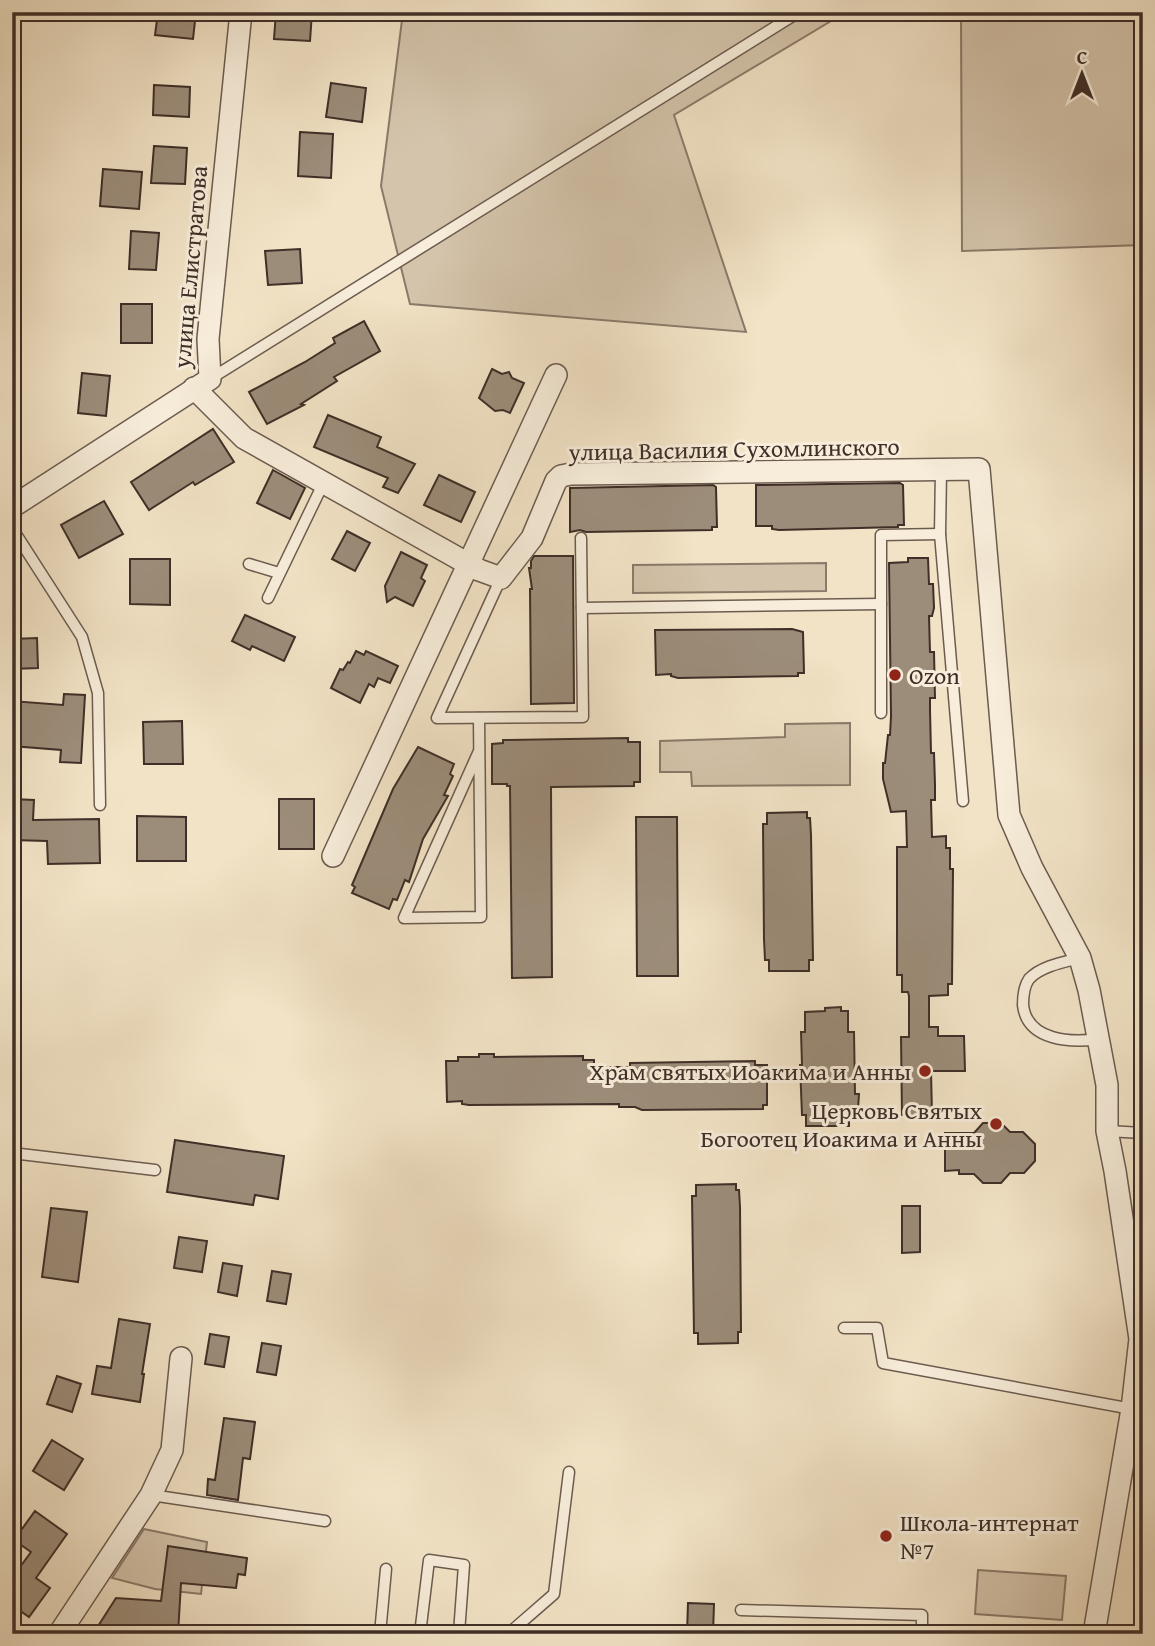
<svg xmlns="http://www.w3.org/2000/svg" width="1155" height="1646" font-family="'Gentium Book Plus',serif">
  <style>
    .green { fill: #d4c4ab; stroke: #8a7a6a; stroke-width: 2 }
    .building { fill: #9c8d7a; stroke: #3f2f28; stroke-width: 2 }
    .lines { fill: none; stroke-linecap: round; stroke-linejoin: round }
    .lane-casing { stroke: #6c5c50; stroke-width: 13 }
    .street-casing { stroke: #6c5c50; stroke-width: 24 }
    .lane { stroke: #f7edda; stroke-width: 10 }
    .street { stroke: #f7edda; stroke-width: 21 }
    .poi-dot { fill: #8f2418; stroke: #f7edda; stroke-width: 2.5 }
    .labels { text-anchor: middle; dominant-baseline: central; stroke-width: 6; stroke-linejoin: round; paint-order: stroke }
    .street-label { font-size: 24px; fill: #3f2f28; stroke: #f7edda }
    .poi-label { font-size: 24px; fill: #3f2f28; stroke: #f7edda; text-anchor: start }
  </style>
  <rect width="100%" height="100%" fill="#f2e3c6"/>
  <filter id="stains"><feTurbulence type="fractalNoise" baseFrequency=".00286" numOctaves="4"/><feColorMatrix values="0 0 0 0 .2 0 0 0 0 .09 0 0 0 0 .02 0 0 0 .5 -.17"/></filter>
  <radialGradient id="worn" r=".72"><stop offset=".6" stop-color="#630" stop-opacity="0"/><stop offset="1" stop-color="#630" stop-opacity=".3"/></radialGradient>
  <g class="green">
    <path d="M403,12H846L674,115L746,332L410,304L381,186Z"/>
    <path d="M961,12H1143V245L962,251Z"/>
    <path d="M826,563V591L633,593V565Z"/>
    <path d="M850,723V785L692,786L691,772H660V741L785,737V724Z"/>
    <path d="M144,1529L207,1542L201,1594L155,1589L112,1578Z"/>
    <path d="M978,1570L1066,1576L1062,1620L975,1614Z"/>
  </g>
  <g class="building">
    <path d="M158,12H196L193,39L155,35Z"/>
    <path d="M276,12H312L310,41L274,39Z"/>
    <path d="M331,83L366,88L362,122L326,117Z"/>
    <path d="M154,85L190,87L189,117L153,115Z"/>
    <path d="M300,132L333,134L331,178L298,176Z"/>
    <path d="M154,146L187,148L185,184L151,183Z"/>
    <path d="M103,169L142,172L139,209L100,206Z"/>
    <path d="M131,231L159,233L156,270L129,269Z"/>
    <path d="M300,249L302,283L268,285L265,251Z"/>
    <rect x="121" y="304" width="31" height="39"/>
    <path d="M364,321L380,351L334,377L337,381L301,404L304,405L267,424L249,392L305,362L335,343L333,338Z"/>
    <path d="M492,369L502,374L509,372L512,378L524,383L510,413L503,410L495,411L479,398Z"/>
    <path d="M82,373L110,376L106,416L78,413Z"/>
    <path d="M328,415L381,437L377,447L415,464L398,493L383,487L388,478L314,447Z"/>
    <path d="M213,429L234,462L195,485L193,482L149,510L131,482Z"/>
    <path d="M273,470L305,488L290,519L257,503Z"/>
    <path d="M439,475L475,492L461,522L424,505Z"/>
    <path d="M900,483L903,485L904,525H898V527L779,530L772,529V526H756V485Z"/>
    <path d="M713,485L716,487L717,527H712V530L586,532L580,530L570,532V488Z"/>
    <path d="M104,501L123,534L79,558L61,525Z"/>
    <path d="M347,531L370,543L355,571L332,559Z"/>
    <path d="M401,552L427,565L421,578L425,581L413,606L395,597L387,602L385,586Z"/>
    <path d="M534,556H573L574,703L531,704L530,589H532L529,568H531V561Z"/>
    <path d="M908,558H928L929,584H933L934,608L932,616H929L930,652H934L935,698H930V710L931,753H934L935,785V800H931L932,837L946,836V848H950V869H953L952,984H948V995L929,996V1027H938V1036H964L965,1071H931L932,1115H902L901,1037H909V996L908,992H902V975H897V847H907L906,811L891,812L883,779V763H885L888,735H890L891,716L889,563L908,562Z"/>
    <path d="M130,559H170V605L130,604Z"/>
    <path d="M245,615L295,637L284,661L252,646L250,650L232,641Z"/>
    <path d="M792,629L803,632L804,673H798V676L678,678L671,676V674L656,675L655,630Z"/>
    <path d="M37,638L38,668L12,669V639Z"/>
    <path d="M356,651L364,655L366,651L398,666L390,683L378,678L374,687L369,684L360,703L331,688L340,669L343,670L348,662L350,663Z"/>
    <path d="M64,694L85,695L81,763L60,762L61,750L12,746V701L63,705Z"/>
    <path d="M182,721L183,764H144L143,722Z"/>
    <path d="M628,738V742H640V782H634V786L551,787L552,977L512,978L510,786H507V784H492V744L503,743V740Z"/>
    <path d="M418,747L454,764L450,774L453,776L444,795L448,796L423,839L409,882L405,880L397,900L393,899L389,909L352,893L355,887L352,885L393,789Z"/>
    <path d="M12,799L34,800L33,820L99,819L100,863L48,864L47,841L12,840Z"/>
    <rect x="279" y="799" width="35" height="50"/>
    <path d="M807,812V818H810L811,835L813,960H809V971H769V960H765L764,939L763,824H767V813Z"/>
    <path d="M137,816L186,817V861H137Z"/>
    <path d="M636,817H677L678,976H637Z"/>
    <path d="M841,1007V1011H848V1032H854L855,1094H859L858,1109H855V1114H849V1126H806V1115H802L800,1065H802L801,1032H805V1012L825,1011V1008Z"/>
    <path d="M479,1054H494V1057L583,1056V1060H594V1067H630V1063L755,1061V1065H767V1105H763V1109L642,1110L635,1107H619V1104L469,1105L462,1104V1101L447,1102L446,1061H458V1057H479Z"/>
    <path d="M983,1123H1001L1010,1132H1023L1035,1144V1161L1024,1173H1010L1001,1183H983L974,1174H959V1170L945,1171V1133H974Z"/>
    <path d="M175,1140L284,1156L278,1199L255,1195L253,1205L167,1192Z"/>
    <path d="M736,1184V1190H739L740,1207L741,1332H738V1343L698,1344V1333H694L692,1196H696V1185Z"/>
    <path d="M902,1206H920V1252L902,1253Z"/>
    <path d="M51,1208L87,1212L78,1282L42,1277Z"/>
    <path d="M179,1237L207,1241L202,1272L174,1268Z"/>
    <path d="M223,1263L242,1266L237,1296L218,1292Z"/>
    <path d="M272,1271L291,1274L286,1304L267,1301Z"/>
    <path d="M119,1319L150,1324L142,1374H144L140,1402L92,1394L97,1366L111,1368Z"/>
    <path d="M210,1334L229,1337L224,1367L205,1364Z"/>
    <path d="M262,1343L281,1346L276,1375L257,1372Z"/>
    <path d="M57,1376L81,1384L72,1412L47,1404Z"/>
    <path d="M224,1418L255,1422L250,1459L243,1458L238,1500L207,1495L208,1479L215,1480Z"/>
    <path d="M52,1440L83,1459L64,1490L33,1471Z"/>
    <path d="M35,1511L67,1534L36,1578L50,1588L29,1617L12,1605V1578L31,1552L14,1540Z"/>
    <path d="M168,1546L247,1558L245,1575L238,1574L236,1588L181,1583L178,1634H93L116,1598L161,1601Z"/>
    <path d="M688,1603L714,1604L713,1634H687Z"/>
  </g>
  <g class="lines">
    <g class="lane-casing">
      <g id="lane">
        <path d="M210,379L799,12"/>
        <path d="M941,470L940,534L963,801"/>
        <path d="M12,528L82,637L98,693L100,805"/>
        <path d="M249,564L279,573"/>
        <path d="M501,578L437,718L583,717L581,538"/>
        <path d="M268,598L323,484"/>
        <path d="M582,608L881,604"/>
        <path d="M881,713V535L940,534"/>
        <path d="M479,718C480,784 480,851 481,917L404,918L479,751"/>
        <path d="M1080,958C1064,962 1041,966 1029,979C1024,986 1023,997 1023,1005C1027,1041 1071,1043 1099,1039"/>
        <path d="M1107,1131L1143,1133"/>
        <path d="M12,1153L155,1170"/>
        <path d="M844,1328H877L883,1363L1132,1409"/>
        <path d="M151,1495L325,1521"/>
        <path d="M741,1610L922,1615V1634"/>
        <path d="M380,1634L386,1569"/>
        <path d="M420,1634L429,1560L464,1565L459,1633L467,1634"/>
        <path d="M508,1634L554,1594L569,1472"/>
      </g>
    </g>
    <g class="street-casing">
      <g id="street">
        <path d="M194,388L244,438L479,570L501,578L532,538L556,481L561,476L571,474L979,469L1009,815L1032,868L1080,958L1089,990L1107,1085V1131L1115,1171L1140,1339L1132,1409L1094,1634"/>
        <path d="M12,507L210,379L208,339L241,12"/>
        <path d="M333,856L556,375"/>
        <path d="M59,1634L151,1495L172,1450L181,1358"/>
      </g>
    </g>
    <use href="#lane" class="lane"/>
    <use href="#street" class="street"/>
  </g>
  <g class="poi-dot">
    <circle cx="895" cy="675" r="7"/>
    <circle cx="925" cy="1071" r="7"/>
    <circle cx="996" cy="1124" r="7"/>
    <circle cx="886" cy="1536" r="7"/>
  </g>
  <g class="labels">
    <g class="street-label">
      <text transform="translate(190 267) rotate(-85)">улица Елистратова</text>
      <text transform="translate(734 449) rotate(-1)">улица Василия Сухомлинского</text>
    </g>
    <g class="poi-label">
      <text x="909" y="675">Ozon</text>
      <text x="911" y="1071" text-anchor="end">Храм святых Иоакима и Анны</text>
      <text x="982" y="1110" text-anchor="end">Церковь Святых<tspan x="982" dy="28">Богоотец Иоакима и Анны</tspan></text>
      <text x="900" y="1522">Школа-интернат<tspan x="900" dy="28">№7</tspan></text>
    </g>
  </g>
  <rect width="1155" height="1646" fill="none" stroke="#f2e3c6" stroke-width="42"/>
  <rect x="14" y="14" width="1127" height="1618" fill="none" stroke="#3f2f28" stroke-width="3.5"/>
  <rect x="21" y="21" width="1113" height="1604" fill="none" stroke="#3f2f28" stroke-width="2"/>
  <g transform="translate(1082 74)" stroke="#f7edda" stroke-width="5" paint-order="stroke">
  <path d="M0-5L12 26L0 18L-12 26Z" fill="#3f2f28"/>
  <text y="-10" font-size="19" font-weight="bold" text-anchor="middle" fill="#3f2f28">С</text>
  </g>
  <rect width="100%" height="100%" filter="url(#stains)"/>
  <rect width="100%" height="100%" fill="url(#worn)"/>
</svg>
